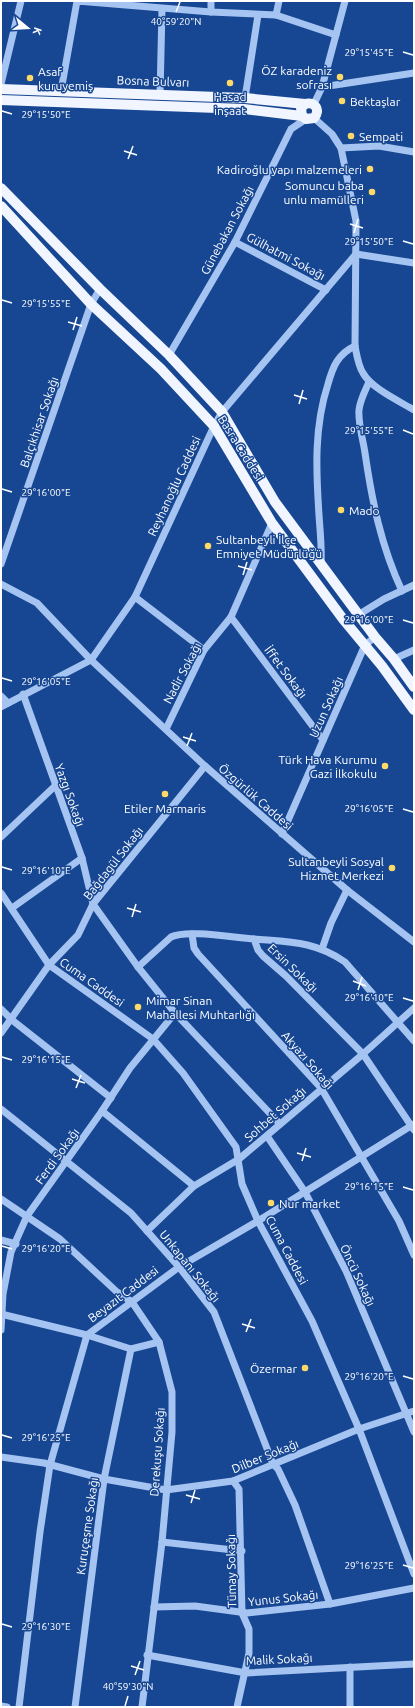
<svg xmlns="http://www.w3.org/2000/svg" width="415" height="1708" font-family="Ubuntu,sans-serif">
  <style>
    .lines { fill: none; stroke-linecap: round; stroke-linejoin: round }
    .minor { stroke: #a6c4f1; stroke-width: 7 }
    .major { stroke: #f0f5ff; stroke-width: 10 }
    .ticks { fill: none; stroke: #fff; stroke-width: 1.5 }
    .poi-dot { fill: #ffda66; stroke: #174793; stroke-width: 1.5 }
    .labels { text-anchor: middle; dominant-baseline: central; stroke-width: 3; stroke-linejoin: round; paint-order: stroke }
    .poi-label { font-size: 12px; fill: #fff; stroke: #174793; text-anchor: start }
    .street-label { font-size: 12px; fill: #fff; stroke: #174793 }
    .ticks-label { font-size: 10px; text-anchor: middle; fill: #fff; stroke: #174793; stroke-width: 3; stroke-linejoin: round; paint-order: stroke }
  </style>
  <rect width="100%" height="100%" fill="#174793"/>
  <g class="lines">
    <g class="minor">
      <path d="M211,12V1"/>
      <path d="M276,15L279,1"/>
      <path d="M1,84L21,1"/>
      <path d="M322,87L414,73"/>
      <path d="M61,91L77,1L211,12L276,15L336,35"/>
      <path d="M160,95L162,9"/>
      <path d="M245,98L258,15"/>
      <path d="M314,104L322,87L345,1"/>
      <path d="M314,118L332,134L341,148L356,221L355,346C357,356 358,365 363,373C371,388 399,401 414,410"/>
      <path d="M341,148L379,146L414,152"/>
      <path d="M235,242L326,290"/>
      <path d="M356,254L414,263"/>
      <path d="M169,355L235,242L291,129L306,119"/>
      <path d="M369,382C365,391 360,400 359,410C358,424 363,439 365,453C372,501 381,546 402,591"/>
      <path d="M1,564L91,304L100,289"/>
      <path d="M321,564C322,547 320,531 319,515C316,470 314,427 328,384C333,366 338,354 355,346"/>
      <path d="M1,584L37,603L91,660L205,766L347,890L414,942"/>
      <path d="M135,597L204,650"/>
      <path d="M358,615L384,599L414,585"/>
      <path d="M231,617L323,740"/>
      <path d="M394,659L414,650"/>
      <path d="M23,694L82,858L93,904L138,967L175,1013L280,1124"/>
      <path d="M1,696L8,703"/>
      <path d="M1,707L91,660L135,597L214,426L222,412L356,254"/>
      <path d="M166,729L204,650L231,617L272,523"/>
      <path d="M282,834L365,645L375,637"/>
      <path d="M1,837L55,786"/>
      <path d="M1,893L49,965L153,1039L183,1073L236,1147L242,1184L258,1221L312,1321L359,1429L414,1574"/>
      <path d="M12,908L82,858"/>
      <path d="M192,934L194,948L198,954L321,1088L399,1221L414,1255"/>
      <path d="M254,939C289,942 315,941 345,962L414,1041"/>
      <path d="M322,949L331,923L347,890"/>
      <path d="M138,967L171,937C187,929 235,938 254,939L258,950L263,956L286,976L363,1054L414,1130"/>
      <path d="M1,1009L12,1020L111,1098"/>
      <path d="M1,1033L49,965L78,935L93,904L205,766"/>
      <path d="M1,1109L131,1213L179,1267L214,1312L273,1464L278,1469L295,1505L330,1604"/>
      <path d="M102,1111L194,1186"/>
      <path d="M267,1136L305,1192L346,1271L414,1432"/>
      <path d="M1,1199L60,1239L117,1292L132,1302L159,1342L172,1392V1432L162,1542L142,1707"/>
      <path d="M147,1231L194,1186L239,1159L363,1054L414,1008"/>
      <path d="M1,1240L16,1244"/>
      <path d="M1,1314L87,1335L131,1349L159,1342"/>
      <path d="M1,1330L3,1294L11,1252L27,1216L102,1111L130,1068L175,1013"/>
      <path d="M1,1457L44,1463L104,1479L166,1490L233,1481L359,1429L414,1411"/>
      <path d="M233,1481L239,1489L242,1613L249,1629V1653L237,1707"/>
      <path d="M162,1542L242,1551"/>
      <path d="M154,1607L195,1606L247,1613L330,1604L414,1588"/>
      <path d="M147,1655L246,1673L414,1664"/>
      <path d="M1,1706L7,1707"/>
      <path d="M19,1707L40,1532L50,1465L87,1335L179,1267L258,1221L414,1124"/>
      <path d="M75,1707L104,1479L131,1349"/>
      <path d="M350,1707V1667"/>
    </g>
    <g class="major">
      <path d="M1,89L245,98L305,104C315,101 321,110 314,118L306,119L302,116L301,108L305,104"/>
      <path d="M1,100L244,109L302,116"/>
      <path d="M1,188L100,289L169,355L222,412L275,502L375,637L394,659L414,687"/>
      <path d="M1,206L91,304L161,369L214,426L272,523L343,619L382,666L414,710"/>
    </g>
  </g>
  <path class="ticks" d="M176,12L180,2M403,52L413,55M2,111L12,114M124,151L137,155M128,159L133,146M350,224L363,228M354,233L358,219M403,241L413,244M2,300L12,303M68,322L82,326M73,330L77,317M294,395L307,399M299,404L303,390M403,430L413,434M2,489L12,492M238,566L252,570M243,575L247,562M403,620L413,623M2,678L12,681M183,737L196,741M187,746L192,733M403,809L413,812M2,867L12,870M127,908L141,912M132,917L136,904M353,981L366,986M358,990L362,977M403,998L413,1001M2,1057L12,1060M72,1079L85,1083M76,1088L81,1075M297,1153L311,1157M302,1161L306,1148M403,1187L413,1190M2,1246L12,1249M242,1324L255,1328M246,1332L251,1319M403,1376L413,1379M2,1435L12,1438M186,1495L200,1499M191,1503L195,1490M403,1565L413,1568M2,1624L12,1627M131,1666L144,1670M135,1675L140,1661M125,1706L128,1696"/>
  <g class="poi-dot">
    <circle cx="340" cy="77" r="4"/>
    <circle cx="30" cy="78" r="4"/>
    <circle cx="230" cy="83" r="4"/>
    <circle cx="342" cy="101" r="4"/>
    <circle cx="351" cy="136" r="4"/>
    <circle cx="370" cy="169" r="4"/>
    <circle cx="372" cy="192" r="4"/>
    <circle cx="341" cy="510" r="4"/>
    <circle cx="208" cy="546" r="4"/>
    <circle cx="385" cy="766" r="4"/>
    <circle cx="165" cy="794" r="4"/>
    <circle cx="392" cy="868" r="4"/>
    <circle cx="138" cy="1007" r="4"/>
    <circle cx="271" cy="1203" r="4"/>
    <circle cx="305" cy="1368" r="4"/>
  </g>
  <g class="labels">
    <g class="poi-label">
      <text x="332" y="70" text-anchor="end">ÖZ karadeniz<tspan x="332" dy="14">sofrası</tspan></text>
      <text x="38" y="71">Asaf<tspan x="38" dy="14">kuruyemiş</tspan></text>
      <text x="230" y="96" text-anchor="middle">Hasad<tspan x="230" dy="14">inşaat</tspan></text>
      <text x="350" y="101">Bektaşlar</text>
      <text x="359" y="136">Sempati</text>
      <text x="362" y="169" text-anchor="end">Kadiroğlu yapı malzemeleri</text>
      <text x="364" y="185" text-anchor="end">Somuncu baba<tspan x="364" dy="14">unlu mamülleri</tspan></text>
      <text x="349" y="510">Mado</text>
      <text x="216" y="539">Sultanbeyli İlçe<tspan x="216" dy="14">Emniyet Müdürlüğü</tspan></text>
      <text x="377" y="759" text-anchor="end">Türk Hava Kurumu<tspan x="377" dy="14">Gazi İlkokulu</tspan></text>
      <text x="165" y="808" text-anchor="middle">Etiler Marmaris</text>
      <text x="384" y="861" text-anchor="end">Sultanbeyli Sosyal<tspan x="384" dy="14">Hizmet Merkezi</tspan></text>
      <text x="146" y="1000">Mimar Sinan<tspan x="146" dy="14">Mahallesi Muhtarlığı</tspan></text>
      <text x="279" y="1203">Nur market</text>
      <text x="297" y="1368" text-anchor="end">Özermar</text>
    </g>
    <g class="street-label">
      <text transform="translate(153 81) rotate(2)">Bosna Bulvarı</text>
      <text transform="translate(227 230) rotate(-62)">Günebakan Sokağı</text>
      <text transform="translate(286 256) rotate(28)">Gülhatmi Sokağı</text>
      <text transform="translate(39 422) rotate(-71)">Balçıkhisar Sokağı</text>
      <text transform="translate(241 448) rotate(58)">Basra Caddesi</text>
      <text transform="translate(174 486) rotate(-65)">Reyhanoğlu Caddesi</text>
      <text transform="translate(286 672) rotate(53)">İffet Sokağı</text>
      <text transform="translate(182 673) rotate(-62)">Nadir Sokağı</text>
      <text transform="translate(326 707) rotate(-66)">Uzun Sokağı</text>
      <text transform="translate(70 795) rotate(70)">Yazgı Sokağı</text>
      <text transform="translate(256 797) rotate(41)">Özgürlük Caddesi</text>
      <text transform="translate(113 863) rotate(-52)">Bağdagül Sokağı</text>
      <text transform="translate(293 968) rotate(44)">Ersin Sokağı</text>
      <text transform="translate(92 982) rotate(35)">Cuma Caddesi</text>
      <text transform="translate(308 1060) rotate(49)">Akyazı Sokağı</text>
      <text transform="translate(275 1114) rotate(-41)">Sohbet Sokağı</text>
      <text transform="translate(57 1156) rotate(-54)">Ferdi Sokağı</text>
      <text transform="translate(287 1250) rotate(62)">Cuma Caddesi</text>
      <text transform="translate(190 1266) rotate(51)">Unkapanı Sokağı</text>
      <text transform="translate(358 1275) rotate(65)">Öncü Sokağı</text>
      <text transform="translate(123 1294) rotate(-37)">Beyazıt Caddesi</text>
      <text transform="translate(157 1452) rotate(-86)">Derekuşu Sokağı</text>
      <text transform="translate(265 1456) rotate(-22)">Dilber Sokağı</text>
      <text transform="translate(87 1526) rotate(-82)">Kuruçeşme Sokağı</text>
      <text transform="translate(231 1571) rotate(-91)">Tümay Sokağı</text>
      <text transform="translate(283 1598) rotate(-6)">Yunus Sokağı</text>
      <text transform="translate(279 1659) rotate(-3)">Malik Sokağı</text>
    </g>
  </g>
  <g class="ticks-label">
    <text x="176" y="25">40°59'20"N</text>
    <text x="369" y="56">29°15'45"E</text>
    <text x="46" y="118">29°15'50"E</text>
    <text x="369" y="245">29°15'50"E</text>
    <text x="46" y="307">29°15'55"E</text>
    <text x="369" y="434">29°15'55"E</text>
    <text x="46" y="496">29°16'00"E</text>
    <text x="369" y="623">29°16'00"E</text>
    <text x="46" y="685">29°16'05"E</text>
    <text x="369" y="812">29°16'05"E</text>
    <text x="46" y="874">29°16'10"E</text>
    <text x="369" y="1001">29°16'10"E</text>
    <text x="46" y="1063">29°16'15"E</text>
    <text x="369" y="1190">29°16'15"E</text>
    <text x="46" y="1252">29°16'20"E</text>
    <text x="369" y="1380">29°16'20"E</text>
    <text x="46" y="1441">29°16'25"E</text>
    <text x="369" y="1569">29°16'25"E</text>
    <text x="46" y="1630">29°16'30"E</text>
    <text x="128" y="1690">40°59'30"N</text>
  </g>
  <rect width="415" height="1708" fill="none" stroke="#ffffff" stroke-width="4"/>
  <g transform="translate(28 28) rotate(108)" stroke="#174793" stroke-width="3" paint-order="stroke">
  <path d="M0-3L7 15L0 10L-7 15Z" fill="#ffffff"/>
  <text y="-6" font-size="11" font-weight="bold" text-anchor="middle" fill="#ffffff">K</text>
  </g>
</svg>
